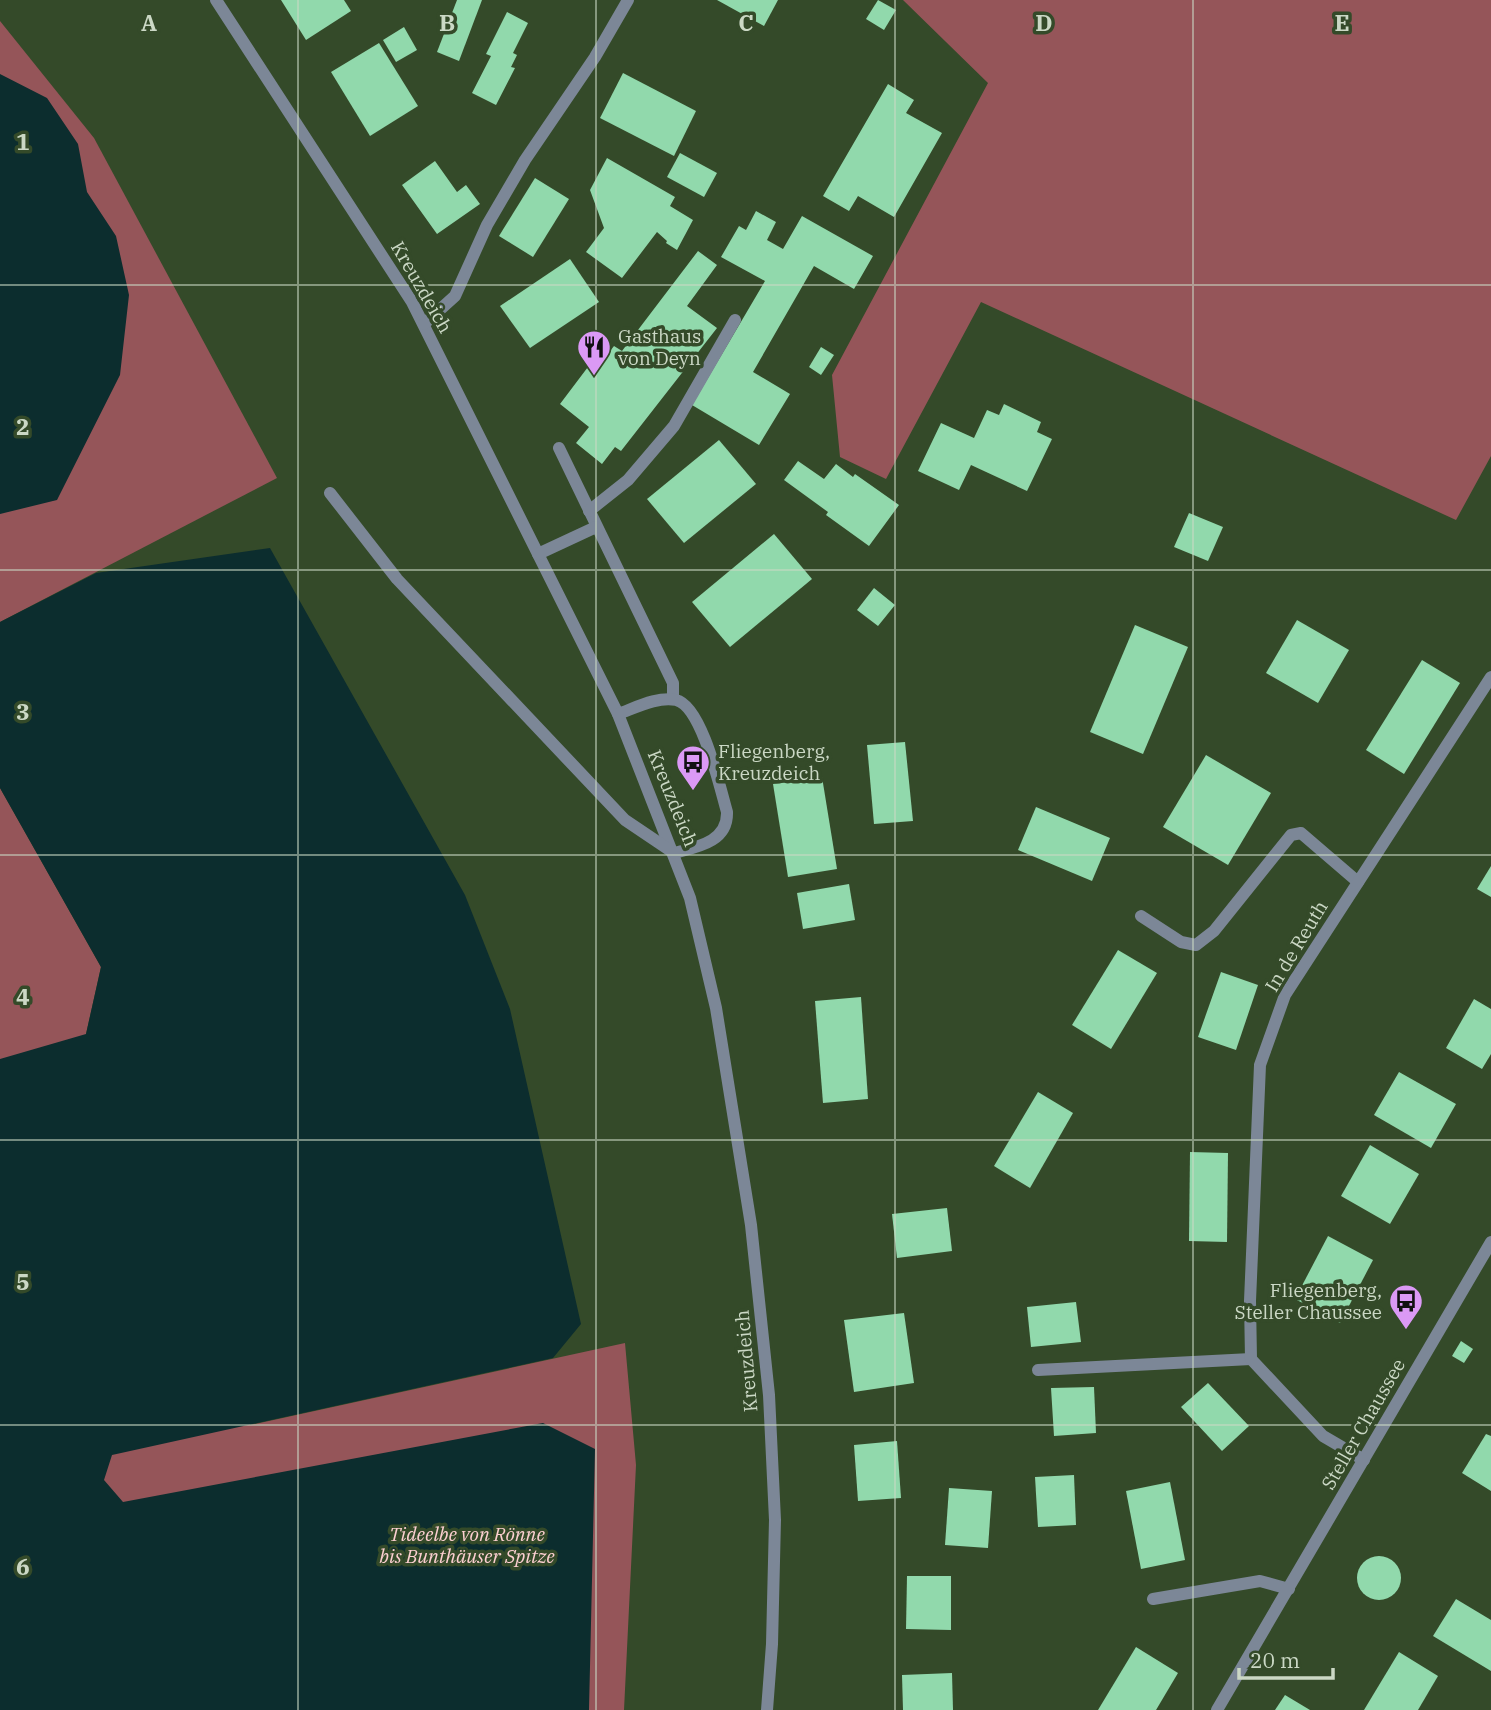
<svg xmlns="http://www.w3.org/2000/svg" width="1491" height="1710" font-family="'IBM Plex Serif',serif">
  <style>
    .green { fill: #955559 }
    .water { fill: #0c2d2e }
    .building { fill: #91d9ac }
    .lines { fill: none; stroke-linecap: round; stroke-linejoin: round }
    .minor { stroke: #7c8797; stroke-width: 12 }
    .grid { fill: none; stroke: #cbd8c5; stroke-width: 2; stroke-opacity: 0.55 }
    .labels { text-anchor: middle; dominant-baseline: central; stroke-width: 7; stroke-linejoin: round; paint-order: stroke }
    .street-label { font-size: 19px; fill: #cbd8c5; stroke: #344a29 }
    .poi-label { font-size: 19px; fill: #cbd8c5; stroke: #344a29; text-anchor: start }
    .park-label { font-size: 19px; font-style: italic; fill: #fdd0d2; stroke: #344a29 }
    .grid-label { font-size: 23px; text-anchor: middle; font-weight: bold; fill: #cbd8c5; stroke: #344a29; stroke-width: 7; stroke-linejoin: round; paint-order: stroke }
  </style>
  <rect width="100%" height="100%" fill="#344a29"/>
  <g class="green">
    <path d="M903,0H1491V456L1456,520L981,302L886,479L840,457L832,375L988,83Z"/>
    <path d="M0,21L94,138L277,478L0,622Z"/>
    <path d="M0,788L101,967L86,1034L250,1425L625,1343L636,1465L624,1710H0Z"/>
  </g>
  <g class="water">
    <path d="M0,74L47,98L78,144L87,192L116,236L129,295L120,375L57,500L0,514Z"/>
    <path d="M270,548L465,895L510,1009L581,1324L553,1358L112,1455L104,1480L123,1502L543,1423L595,1449L589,1710H0V1059L86,1034L101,967L0,788V622L96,573Z"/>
  </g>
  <g class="building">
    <path d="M281,0H344L351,11L306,40Z"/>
    <path d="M457,0H482L459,61L437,52Z"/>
    <path d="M717,0H778L764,26Z"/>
    <path d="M878,0L896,10L884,30L866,19Z"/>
    <path d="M507,12L528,23L513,53L517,55L511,67L515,68L496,105L472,93L491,56L486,54Z"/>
    <path d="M404,27L417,50L396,62L383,40Z"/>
    <path d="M379,43L418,106L370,136L331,72Z"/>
    <path d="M623,73L696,111L674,156L600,118Z"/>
    <path d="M888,84L914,100L906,113L942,133L894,217L858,196L849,211L823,196Z"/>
    <path d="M680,153L717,173L704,197L667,177Z"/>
    <path d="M607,158L675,197L670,206L693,220L677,250L666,243L667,241L657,232L622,278L586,252L604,228L590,190Z"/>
    <path d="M435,161L457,192L466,185L480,204L437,234L402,185Z"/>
    <path d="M535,178L569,199L533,257L499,236Z"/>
    <path d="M756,211L776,222L767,240L783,249L802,216L873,256L854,289L814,266L753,372L790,394L759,445L692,405L765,281L721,257L739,226L746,230Z"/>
    <path d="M698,251L717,265L687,306L717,328L621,451L615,447L602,464L576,443L589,427L560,404L597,355L603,360L614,346L622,351Z"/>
    <path d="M570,259L599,302L530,348L500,306Z"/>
    <path d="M821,347L834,355L821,375L809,367Z"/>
    <path d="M1004,404L1041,422L1037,432L1052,439L1027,491L971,465L959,490L918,471L941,423L974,438L987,410L999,415Z"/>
    <path d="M719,440L756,484L684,543L647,499Z"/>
    <path d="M798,461L824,479L836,464L853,477L855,474L899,505L869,546L826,515L828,512L784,480Z"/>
    <path d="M1189,513L1223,527L1208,561L1174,547Z"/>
    <path d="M774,534L812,579L730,647L692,602Z"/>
    <path d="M874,588L895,605L878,626L857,610Z"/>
    <path d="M1297,620L1349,650L1318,703L1266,673Z"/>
    <path d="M1135,625L1188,647L1143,754L1090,732Z"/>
    <path d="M1422,660L1460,683L1404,774L1366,750Z"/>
    <path d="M905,742L913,821L874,824L867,745Z"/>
    <path d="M1206,755L1271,793L1228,865L1163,827Z"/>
    <path d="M822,777L837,869L788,877L773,784Z"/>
    <path d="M1036,807L1110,838L1092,881L1018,850Z"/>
    <path d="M1491,866V897L1477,889Z"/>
    <path d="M849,884L855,920L803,929L797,893Z"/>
    <path d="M1118,950L1157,973L1111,1049L1072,1025Z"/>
    <path d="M1221,972L1258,985L1236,1050L1198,1037Z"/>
    <path d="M861,997L868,1099L823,1103L815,1001Z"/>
    <path d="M1474,999L1491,1009V1054L1482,1069L1446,1048Z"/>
    <path d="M1399,1072L1456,1104L1431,1148L1374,1115Z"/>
    <path d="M1038,1092L1073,1113L1030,1188L994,1166Z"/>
    <path d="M1370,1145L1419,1174L1390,1224L1341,1196Z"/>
    <path d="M1190,1152L1228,1153L1227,1242L1189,1241Z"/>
    <path d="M947,1208L952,1251L897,1258L892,1214Z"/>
    <path d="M1328,1236L1373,1260L1340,1323L1295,1299Z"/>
    <path d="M1076,1302L1081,1342L1031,1347L1027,1307Z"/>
    <path d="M904,1313L914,1383L854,1392L844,1320Z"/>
    <path d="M1461,1341L1473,1349L1464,1363L1452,1356Z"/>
    <path d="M1208,1383L1249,1426L1222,1451L1181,1407Z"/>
    <path d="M1094,1387L1096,1433L1054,1436L1051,1388Z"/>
    <path d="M1486,1434L1491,1436V1491L1462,1473Z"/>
    <path d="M897,1441L901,1498L858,1501L854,1445Z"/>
    <path d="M1074,1475L1076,1525L1038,1527L1035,1477Z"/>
    <path d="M1170,1482L1185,1560L1141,1569L1126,1491Z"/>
    <path d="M949,1488L992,1491L988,1548L945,1545Z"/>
    <circle cx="1379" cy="1578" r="22"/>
    <path d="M907,1576H951V1630L906,1629Z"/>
    <path d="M1456,1599L1491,1620V1671L1433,1636Z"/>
    <path d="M1136,1647L1178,1673L1156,1710H1098Z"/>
    <path d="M1399,1652L1438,1676L1418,1710H1364Z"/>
    <path d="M952,1673L953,1710H903L902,1675Z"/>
    <path d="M1285,1695L1310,1710H1275Z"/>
  </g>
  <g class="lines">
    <g class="minor">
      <path d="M216,0L412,302L618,714L690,898L716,1008L751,1225L769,1395L775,1520L772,1644L767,1710"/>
      <path d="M424,324L455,296L487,225L525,160L595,57L628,0"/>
      <path d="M559,448L673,683V699"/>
      <path d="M330,493L397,579L625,820L674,853C697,847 728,842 727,812C720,788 702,706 676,700C658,696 635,708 618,714"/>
      <path d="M589,511L628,480L674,426L735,320"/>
      <path d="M538,554L596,527"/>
      <path d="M1141,916L1181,942L1196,945L1214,931L1291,835L1301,833L1358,882"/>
      <path d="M1038,1370L1251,1359"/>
      <path d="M1364,1460L1323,1436L1251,1359L1250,1301L1260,1065L1285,995L1491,677"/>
      <path d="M1153,1599L1260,1581L1289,1589"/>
      <path d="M1217,1710L1491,1242"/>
    </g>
  </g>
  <path class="grid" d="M298,0V1710M596,0V1710M895,0V1710M1193,0V1710M0,285H1491M0,570H1491M0,855H1491M0,1140H1491M0,1425H1491"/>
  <defs>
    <g id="restaurant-pin" transform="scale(1.75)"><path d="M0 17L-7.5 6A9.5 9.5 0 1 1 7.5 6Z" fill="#db99f5" stroke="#344a29"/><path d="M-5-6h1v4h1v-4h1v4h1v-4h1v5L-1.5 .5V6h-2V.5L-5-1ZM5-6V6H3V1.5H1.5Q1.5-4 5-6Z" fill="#111"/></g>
    <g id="bus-pin" transform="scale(1.75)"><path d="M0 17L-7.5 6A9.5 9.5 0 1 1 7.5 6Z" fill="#db99f5" stroke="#344a29"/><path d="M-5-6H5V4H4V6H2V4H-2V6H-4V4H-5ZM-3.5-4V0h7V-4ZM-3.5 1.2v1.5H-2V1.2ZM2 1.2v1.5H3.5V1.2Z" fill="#111"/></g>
  </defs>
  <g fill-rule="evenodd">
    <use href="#restaurant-pin" x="594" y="347"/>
    <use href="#bus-pin" x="693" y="762"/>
    <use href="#bus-pin" x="1406" y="1301"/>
  </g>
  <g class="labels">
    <g class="street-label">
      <text transform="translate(422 287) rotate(60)">Kreuzdeich</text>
      <text transform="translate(673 798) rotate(68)">Kreuzdeich</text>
      <text transform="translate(1296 946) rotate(-59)">In de Reuth</text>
      <text transform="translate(746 1361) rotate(-95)">Kreuzdeich</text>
      <text transform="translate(1363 1424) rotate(-60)">Steller Chaussee</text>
    </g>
    <g class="poi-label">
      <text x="618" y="336">Gasthaus<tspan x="618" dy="22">von Deyn</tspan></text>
      <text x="718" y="751">Fliegenberg,<tspan x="718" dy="22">Kreuzdeich</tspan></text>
      <text x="1382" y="1290" text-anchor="end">Fliegenberg,<tspan x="1382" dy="22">Steller Chaussee</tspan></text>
    </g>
    <g class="park-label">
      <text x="467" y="1534">Tideelbe von Rönne<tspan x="467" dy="22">bis Bunthäuser Spitze</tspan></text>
    </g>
  </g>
  <g class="grid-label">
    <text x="149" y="31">A</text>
    <text x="447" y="31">B</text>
    <text x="746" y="31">C</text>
    <text x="1044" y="31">D</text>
    <text x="1342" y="31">E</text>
    <text x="23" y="150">1</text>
    <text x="23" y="435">2</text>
    <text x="23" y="720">3</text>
    <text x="23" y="1005">4</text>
    <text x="23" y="1290">5</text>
    <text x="23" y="1575">6</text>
  </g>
  <path d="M1239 1668v10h94v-10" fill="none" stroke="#cbd8c5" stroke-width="3.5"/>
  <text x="1250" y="1668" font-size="21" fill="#cbd8c5" stroke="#344a29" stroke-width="5" paint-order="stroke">20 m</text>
</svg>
